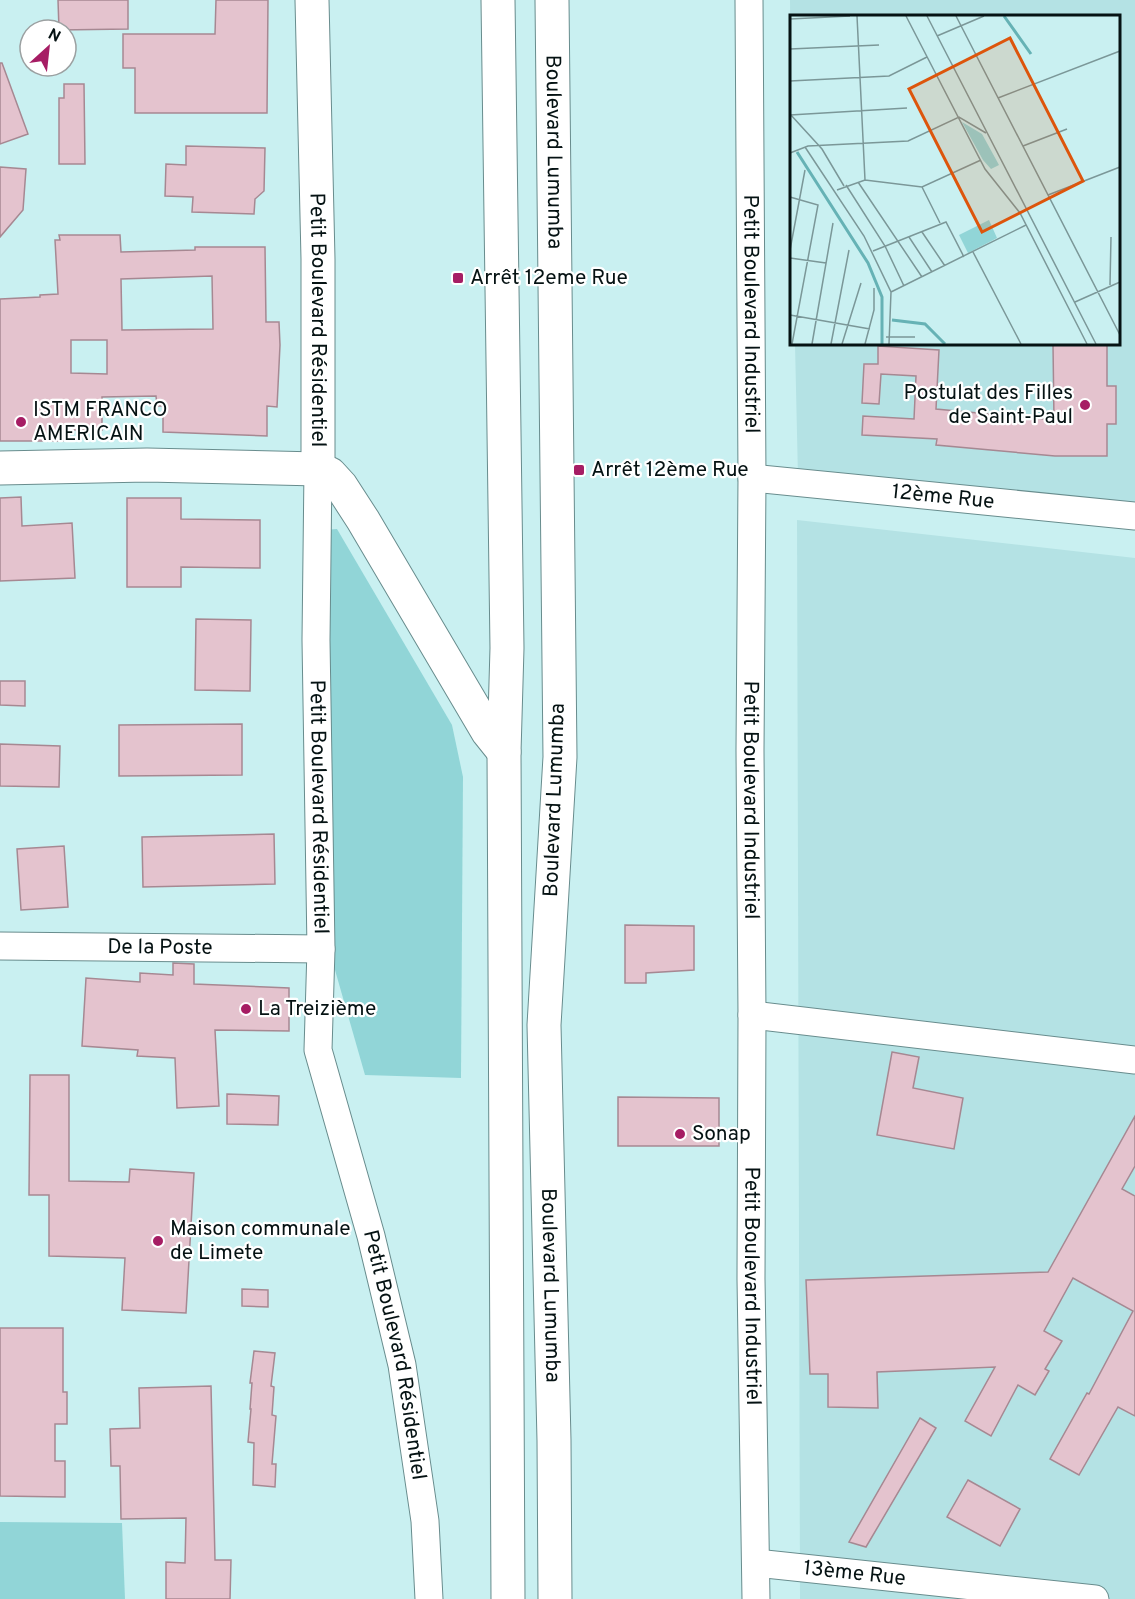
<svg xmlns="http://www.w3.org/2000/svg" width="1135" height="1599" font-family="Overpass,sans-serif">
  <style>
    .built { fill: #b4e2e4 }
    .green { fill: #91d5d7 }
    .building { fill: #e4c3ce; stroke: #a68892; stroke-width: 1.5; fill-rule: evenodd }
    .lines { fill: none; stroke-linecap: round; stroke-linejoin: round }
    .minor-casing { stroke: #688c8d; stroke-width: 29 }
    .tertiary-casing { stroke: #688c8d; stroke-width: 35 }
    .trunk-casing { stroke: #688c8d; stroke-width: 35 }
    .minor { stroke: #fff; stroke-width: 27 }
    .tertiary { stroke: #fff; stroke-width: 33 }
    .trunk { stroke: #fff; stroke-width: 33 }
    .poi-dot { fill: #a61d64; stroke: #fff; stroke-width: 2 }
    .labels { text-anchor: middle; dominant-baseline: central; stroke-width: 4.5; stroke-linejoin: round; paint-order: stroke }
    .street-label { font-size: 21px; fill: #051213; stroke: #fff }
    .poi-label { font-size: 21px; fill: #051213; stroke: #fff; text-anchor: start }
    .inset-river { fill: none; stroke: #66b2b5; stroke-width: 3 }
    .inset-road { fill: none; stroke: #7b9798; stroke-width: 1.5 }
    .view { fill: #dd550c; fill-opacity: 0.15; stroke: #dd550c; stroke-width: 3 }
    .inset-edge { fill: none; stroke: #051213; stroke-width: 3 }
  </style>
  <rect width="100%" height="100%" fill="#c9f0f1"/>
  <g class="built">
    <path d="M790,0H1135V511L798,478L795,344H1118V16H792L791,117Z"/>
    <path d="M797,520L1135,558V1599H800Z"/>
  </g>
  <g class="green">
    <path d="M337,529L452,725L463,777L461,1078L365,1075L333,963L323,530Z"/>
    <path d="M0,1522L122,1523L125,1599H0Z"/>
  </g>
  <g class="building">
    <path d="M58,0H128V29L59,30Z"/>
    <path d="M216,0H268L267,113H135V68H123V34H215Z"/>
    <path d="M0,63H2L28,134L0,144Z"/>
    <path d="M64,84H84L85,164H59V98H64Z"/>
    <path d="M186,146L265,148L264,191L255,199L254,214L192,212L193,197L165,196L166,164L186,165Z"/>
    <path d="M0,167L26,169L23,210L0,237Z"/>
    <path d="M59,235H120L121,252L195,250V247H265L266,322H279L280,345L277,407L267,406V436L163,432V406H157L156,396L102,397V430H63V441H0V299L40,297V295L58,294L55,240H60ZM212,276L213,329L122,330L121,279ZM71,340H107V374L71,373Z"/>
    <path d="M1053,344H1107V386H1116V424H1107V456H1055L936,445L937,439L862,435L863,416L914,419L916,376L881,374L879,404L862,403L864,364H878V346L939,350L936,409L1054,420Z"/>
    <path d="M21,497L22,526L72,523L75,578L0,581V498Z"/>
    <path d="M127,498H181V519L260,520V568L181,567V587H127Z"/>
    <path d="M196,619L251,620L250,691L195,690Z"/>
    <path d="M0,681H25V706L0,705Z"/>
    <path d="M242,724V775L119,776V725Z"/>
    <path d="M0,744L60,746L59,787L0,786Z"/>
    <path d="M274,834L275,884L143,887L142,837Z"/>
    <path d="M64,846L68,907L21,910L17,849Z"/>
    <path d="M625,925L694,926V970L646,973V983H625Z"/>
    <path d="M173,963L194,964V984L289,988V1031L215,1030L219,1106L177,1108L175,1058L137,1056L138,1050L82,1046L86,978L140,982V973L173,975Z"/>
    <path d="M892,1052L919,1057L913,1088L963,1098L954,1149L877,1135Z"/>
    <path d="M30,1075H69V1181L129,1182L130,1169L194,1173L186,1313L122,1310L125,1258L49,1256V1195H29Z"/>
    <path d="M227,1094L279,1096L278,1125L227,1124Z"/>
    <path d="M618,1097L719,1098V1146H618Z"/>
    <path d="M1135,1116V1166L1122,1189L1135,1196V1416L1118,1407L1079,1475L1050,1459L1087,1393L1089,1394L1133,1311L1073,1278L1044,1331L1062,1341L1045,1369L1049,1371L1035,1395L1018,1385L991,1436L965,1421L995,1367L877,1372L878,1408L828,1407V1374H810L806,1280L1048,1272Z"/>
    <path d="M242,1289L268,1290V1307L242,1306Z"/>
    <path d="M0,1328H63V1392H67V1424H55V1461H65V1497L0,1496Z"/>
    <path d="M254,1351L275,1353L271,1386L274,1387L272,1415L276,1416L272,1464H276L275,1487L253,1485L254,1443L248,1442L251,1409H250L252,1383H250Z"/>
    <path d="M211,1386L215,1560H231L230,1599H166V1562L185,1563L186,1518L121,1519L120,1466H111L110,1429L140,1428L139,1388Z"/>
    <path d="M920,1418L936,1428L866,1547L849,1542Z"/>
    <path d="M968,1480L1020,1509L1000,1546L947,1517Z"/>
  </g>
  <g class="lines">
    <g class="minor-casing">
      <g id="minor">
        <path id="s1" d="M749,0L752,478L750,750L752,1015L751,1279L756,1599"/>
        <path id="s2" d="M318,469L316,640L321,949L318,1050L371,1236L402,1365L425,1521L429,1599"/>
        <path id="s3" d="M752,478L1135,516"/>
        <path id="s4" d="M0,946L321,949"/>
        <path d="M752,1015L1135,1060"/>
        <path id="s5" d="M756,1563L1095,1599"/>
      </g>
    </g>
    <g class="tertiary-casing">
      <g id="tertiary">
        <path id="s6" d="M312,0L318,259V469"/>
        <path d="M0,468L147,465L318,469L330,474L341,486L363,520L488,732L504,752"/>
      </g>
    </g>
    <g class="trunk-casing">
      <g id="trunk">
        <path d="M498,0L507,648L504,752L508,1599"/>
        <path id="s7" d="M552,0L560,757L544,1025L554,1440L555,1599"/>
      </g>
    </g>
    <use href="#minor" class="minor"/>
    <use href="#tertiary" class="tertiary"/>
    <use href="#trunk" class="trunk"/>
  </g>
  <g class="poi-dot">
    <rect x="452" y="272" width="12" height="12" rx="3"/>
    <circle cx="1085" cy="405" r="6"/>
    <circle cx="21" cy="422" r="6"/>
    <rect x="573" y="464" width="12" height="12" rx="3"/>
    <circle cx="246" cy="1009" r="6"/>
    <circle cx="680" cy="1134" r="6"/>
    <circle cx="158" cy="1241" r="6"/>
  </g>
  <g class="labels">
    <g class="street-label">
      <text stroke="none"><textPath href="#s7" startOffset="152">Boulevard Lumumba</textPath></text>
      <text stroke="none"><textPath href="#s1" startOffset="314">Petit Boulevard Industriel</textPath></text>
      <text stroke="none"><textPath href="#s6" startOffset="320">Petit Boulevard Résidentiel</textPath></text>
      <text stroke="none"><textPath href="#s3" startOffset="192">12ème Rue</textPath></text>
      <text transform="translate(555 800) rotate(-88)">Boulevard Lumumba</text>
      <text stroke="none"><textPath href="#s1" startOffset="800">Petit Boulevard Industriel</textPath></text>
      <text stroke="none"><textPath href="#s2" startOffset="338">Petit Boulevard Résidentiel</textPath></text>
      <text stroke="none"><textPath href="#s4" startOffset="160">De la Poste</textPath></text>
      <text stroke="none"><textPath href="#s7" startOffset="1286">Boulevard Lumumba</textPath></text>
      <text stroke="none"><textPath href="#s1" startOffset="1286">Petit Boulevard Industriel</textPath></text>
      <text stroke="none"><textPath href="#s2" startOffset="896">Petit Boulevard Résidentiel</textPath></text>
      <text stroke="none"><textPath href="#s5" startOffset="99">13ème Rue</textPath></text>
    </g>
    <g class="poi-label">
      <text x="470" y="278">Arrêt 12eme Rue</text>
      <text x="1073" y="393" text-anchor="end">Postulat des Filles<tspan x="1073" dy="24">de Saint-Paul</tspan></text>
      <text x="33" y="410">ISTM FRANCO<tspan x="33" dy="24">AMERICAIN</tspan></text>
      <text x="591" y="470">Arrêt 12ème Rue</text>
      <text x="258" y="1009">La Treizième</text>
      <text x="692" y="1134">Sonap</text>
      <text x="170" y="1229">Maison communale<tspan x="170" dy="24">de Limete</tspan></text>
    </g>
  </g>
  <g transform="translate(790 15)">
    <rect width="330" height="330" fill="#c9f0f1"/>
    <path d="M172,107L192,119L209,150L201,154L193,145ZM199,205L207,223L178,238L169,220Z" fill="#91d5d7"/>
    <path class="inset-river" d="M214,1L241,39M7,137L78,248L92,282V329M102,305L135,309L155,329"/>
    <path class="inset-road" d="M67,1L75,165M116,1L195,154L230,198L297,329M137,1L306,329M166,1L330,320M0,4L60,1M147,21L194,1M0,34L89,30M0,66L99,61L137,42M208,83L330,36M0,99L32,134L54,171M0,100L117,93M233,131L277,114M15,132L74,221L101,277L99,329M0,138L18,131L118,126L169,102L196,118M68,167L132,262M56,170L95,231L114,271M132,172L150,208M47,175L75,165L132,172L191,145M258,180L330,152M0,182L28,190L2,329M132,217L155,251M119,222L142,257M0,235L15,155M83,236L156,207L174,242M183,237L231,329M0,243L36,248M320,270L321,222M101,277L236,210M285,287L330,267M0,300L80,314M96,322H125M22,329L43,208M41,329L59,235M52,329L71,268M75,329L84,295V273"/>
    <path class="view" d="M220,23L293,166L192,217L119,74Z"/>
    <rect width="330" height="330" class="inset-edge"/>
  </g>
  <g transform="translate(48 48) rotate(27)"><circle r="28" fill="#ffffff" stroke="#9ba0a1" stroke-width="1.5"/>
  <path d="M0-4.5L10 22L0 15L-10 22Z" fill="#a61d64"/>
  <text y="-9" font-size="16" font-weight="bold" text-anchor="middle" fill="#051213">N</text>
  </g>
</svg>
